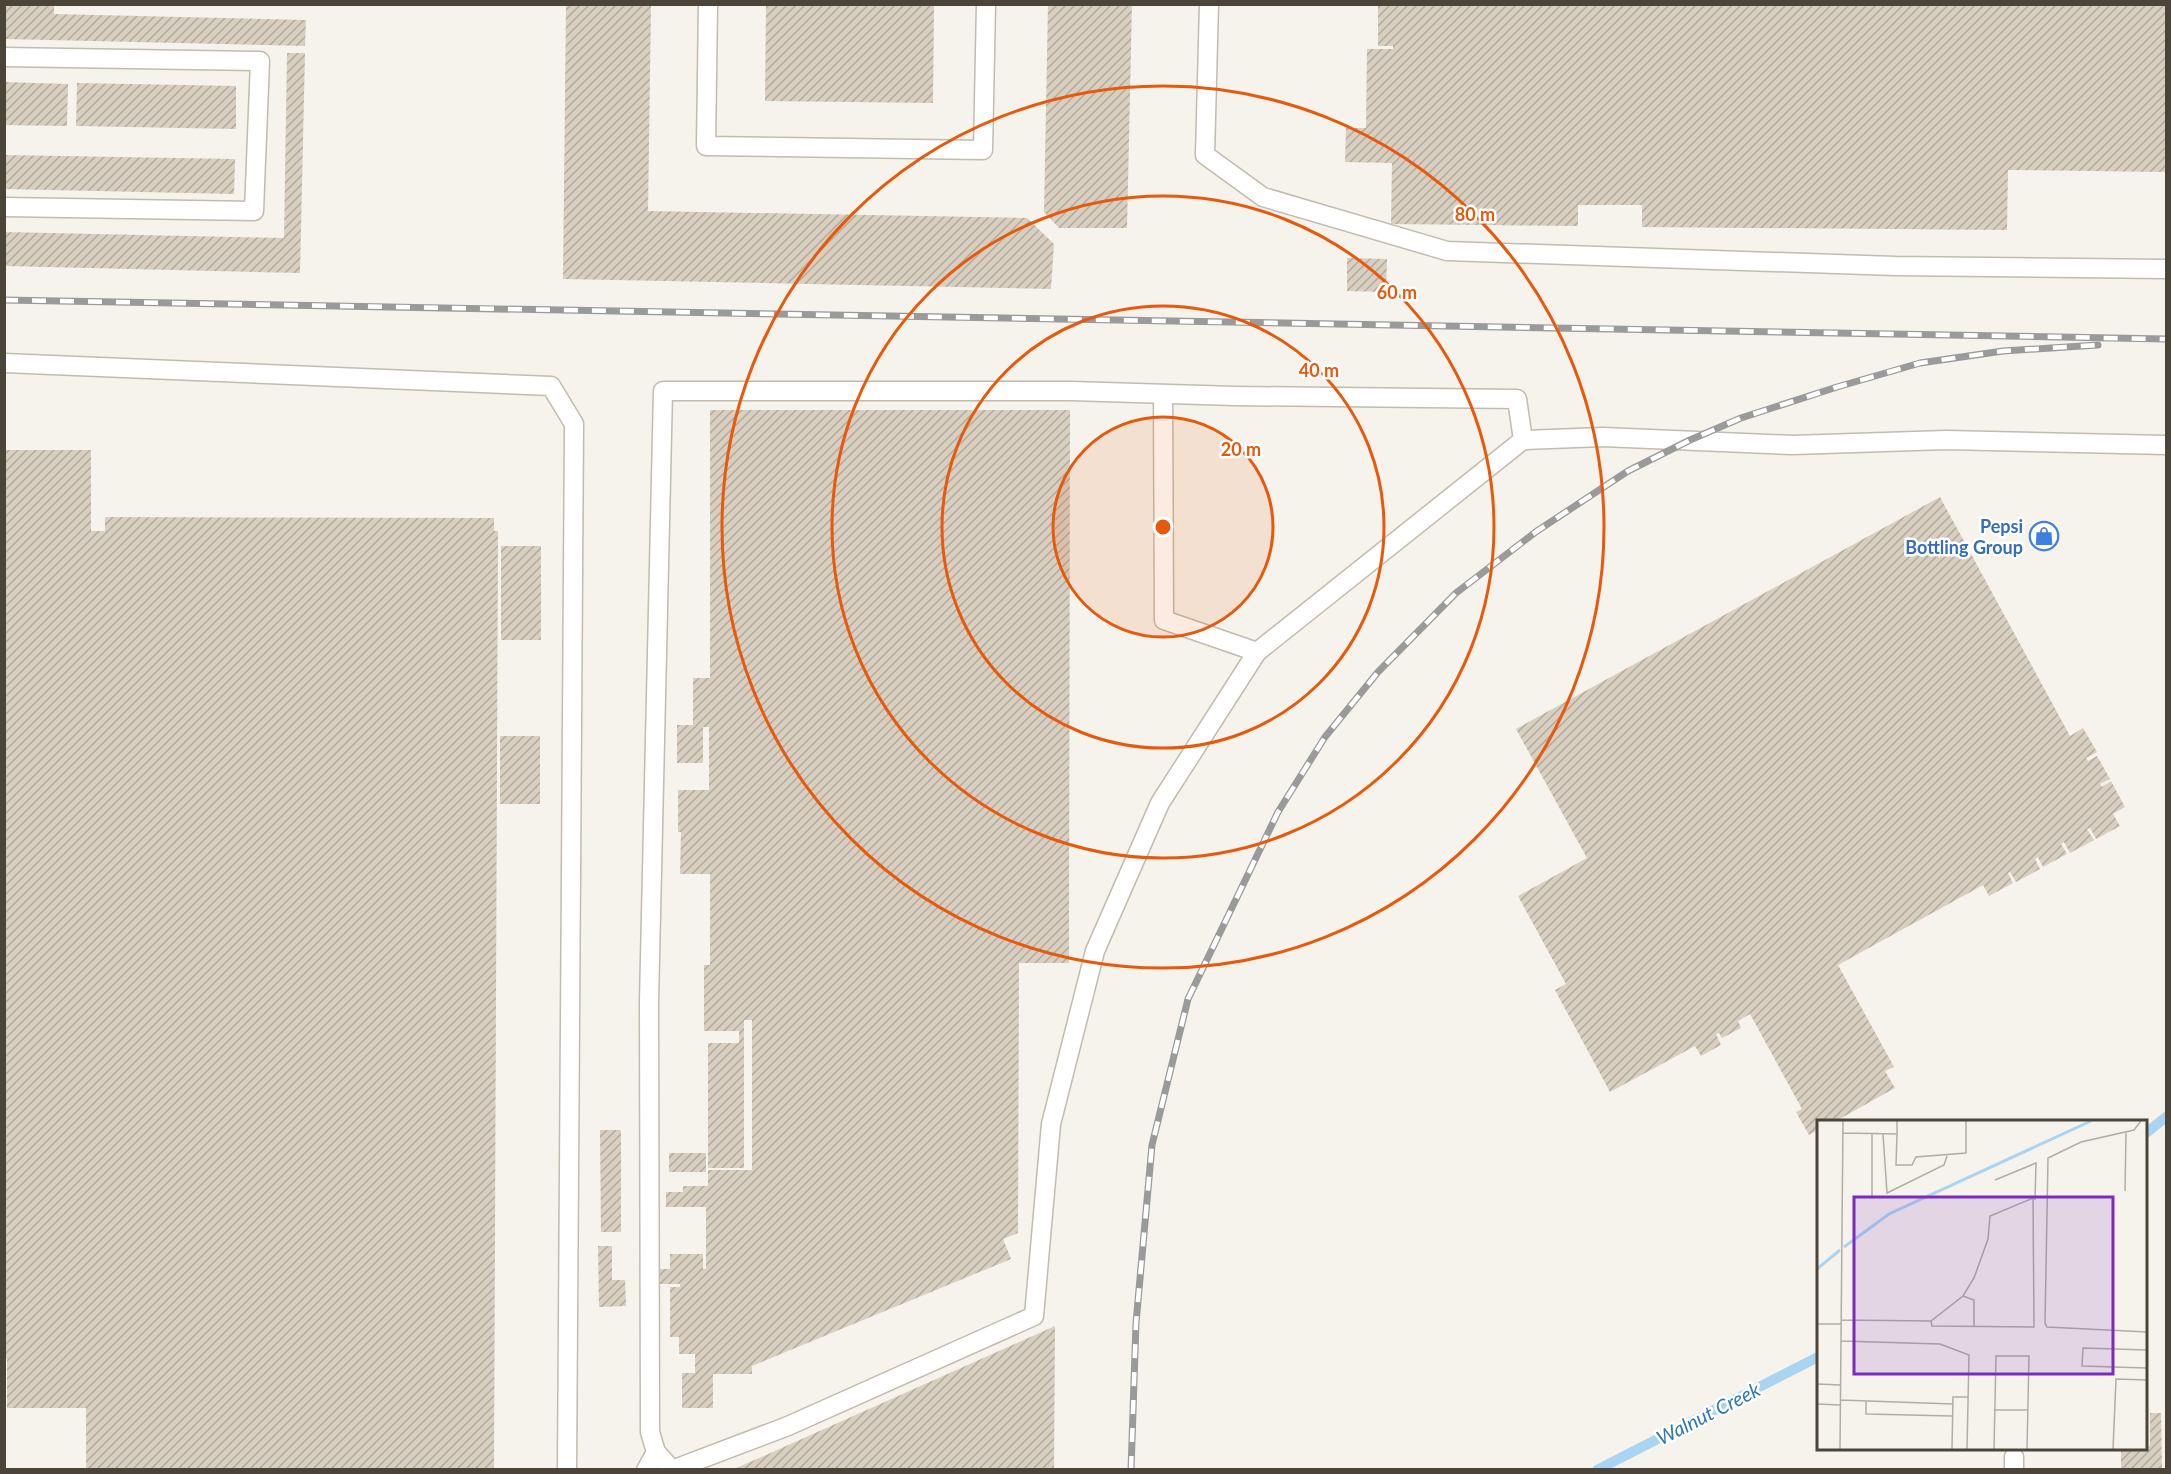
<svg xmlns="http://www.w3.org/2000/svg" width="2171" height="1474" font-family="Lato,sans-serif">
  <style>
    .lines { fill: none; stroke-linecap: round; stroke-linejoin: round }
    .stream { stroke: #a9d4f2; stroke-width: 10 }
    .building { fill: url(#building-hatch) }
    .service-casing { stroke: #c2bbae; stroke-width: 21 }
    .service { stroke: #fff; stroke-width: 18 }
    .rail-casing { stroke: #9a9a9a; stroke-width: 7 }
    .rail { stroke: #fff; stroke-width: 4.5; stroke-dasharray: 14; stroke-linecap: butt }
    .ring { fill: none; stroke: #e8590c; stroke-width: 3 }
    .labels { text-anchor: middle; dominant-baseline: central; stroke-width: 5; stroke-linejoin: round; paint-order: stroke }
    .shop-label { font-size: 18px; font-weight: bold; fill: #366cbe; stroke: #fff; text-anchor: end }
    .water-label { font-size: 20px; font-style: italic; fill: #2e7ab2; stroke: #fff }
    .inset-river { fill: none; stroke: #a9d4f2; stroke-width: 3 }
    .inset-road { fill: none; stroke: #b2ada4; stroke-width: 1.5 }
    .view { fill: #7b2cbf; fill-opacity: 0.15; stroke: #7b2cbf; stroke-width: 3 }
    .inset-edge { fill: none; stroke: #4b4439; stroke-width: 3 }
    .centre { fill: #e8590c; stroke: #fff; stroke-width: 3 }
    .ring-label { font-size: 18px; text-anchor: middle; font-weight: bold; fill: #e8590c; stroke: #fff; stroke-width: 5; stroke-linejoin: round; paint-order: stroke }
  </style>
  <defs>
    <pattern id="building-hatch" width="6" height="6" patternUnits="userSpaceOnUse" patternTransform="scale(1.5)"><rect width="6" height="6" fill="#d8cfc1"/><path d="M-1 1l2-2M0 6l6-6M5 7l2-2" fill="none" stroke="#b1aa9e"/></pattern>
  </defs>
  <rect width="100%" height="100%" fill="#f6f3ec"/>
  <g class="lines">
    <g class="stream">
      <path d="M2146,1133L2166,1117"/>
      <path d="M1597,1470L1818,1357"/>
    </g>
  </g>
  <g class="building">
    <path d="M4,4H54V14L306,20L305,46L4,39Z"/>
    <path d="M566,4H651L648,211L1027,218L1054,244L1051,289L563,279Z"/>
    <path d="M766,4H934L933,103L765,101Z"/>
    <path d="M1048,4H1132L1127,228H1059L1044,212Z"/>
    <path d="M1378,4H2166V172L2008,170L2007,230L1642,227V205H1578V226L1391,224L1392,163L1345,162L1346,128H1366L1367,49H1393V46H1378Z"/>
    <path d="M287,53H305L300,273L4,266V232L284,238Z"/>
    <path d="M4,82L68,84L67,126L4,125Z"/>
    <path d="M77,83L236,86V129L76,126Z"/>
    <path d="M4,155L235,159L234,194L4,189Z"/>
    <path d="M1347,258L1387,259L1386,292L1347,291Z"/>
    <path d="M710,410H1070L1069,963H1019L1018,1233L1003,1239L1011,1259L752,1366V1374H713V1408H682V1373H695V1354H679V1337H670V1287H680V1284H658V1269H670V1254H703V1269H706V1207H666V1192H683V1186H708V1170H752V1020H744V1168H708V1043H739V1031H704V965H710V874H680L681,832H678V790H709V727H703V763H677V725H693V678H710Z"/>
    <path d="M4,450H91V531H105V517L494,518V531H498L494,1470H86V1408H7V1359H4Z"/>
    <path d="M1940,497L2070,736L2083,728L2097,752L2086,758L2088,761L2097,756L2110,779L2100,784L2102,787L2111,781L2125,807L2113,814L2120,826L2096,839L2090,828L2087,829L2094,840L2070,853L2064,842L2061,844L2067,854L2043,867L2038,857L2035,859L2040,869L2016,882L2010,872L2008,873L2013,883L1989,896L1983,885L1838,965L1894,1067L1885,1071L1895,1088L1834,1122H1818V1130L1809,1135L1796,1112L1802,1109L1750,1014L1738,1021L1741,1028L1722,1038L1719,1033L1716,1034L1721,1045L1701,1056L1695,1046L1610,1092L1555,990L1566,984L1518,896L1587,858L1516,729Z"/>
    <rect x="501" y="546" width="40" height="94"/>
    <rect x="500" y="736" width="40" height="68"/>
    <path d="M600,1130H621V1232H601Z"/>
    <rect x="669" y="1153" width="37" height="19"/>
    <path d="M598,1246H612V1280H625L626,1306L599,1307Z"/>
    <path d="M1055,1326L1054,1470H732Z"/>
    <path d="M2150,1413H2161L2162,1470H2121V1448H2146V1446H2150Z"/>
  </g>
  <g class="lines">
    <g class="service-casing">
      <g id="service">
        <path d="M708,4L706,146L983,150L986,4"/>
        <path d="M1209,4L1205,155L1263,197L1447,251L1895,266L2166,269"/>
        <path d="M4,57L260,61L254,211L4,207"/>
        <path d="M4,363L551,386L574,424L567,1470"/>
        <path d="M1163,394L1164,620L1257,652"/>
        <path d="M2014,1457V1470"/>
        <path d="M646,1470L656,1452"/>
        <path d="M672,1470L788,1426L1034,1316L1051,1124L1095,951L1160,803L1257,652L1523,440L1603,437L1793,445L1946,440L2166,445"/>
        <path d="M672,1470L656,1452L650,1432L649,1002L663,391H1071L1235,396L1517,399L1523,440"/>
      </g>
    </g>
    <use href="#service" class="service"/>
    <g class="rail-casing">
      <g id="rail">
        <path d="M4,300L2166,339"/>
        <path d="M1131,1470L1136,1323L1152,1145L1188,999L1278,812L1325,737L1378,672L1456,593L1537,531L1628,471L1690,440L1741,418L1837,387L1920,363L2003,351L2098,345"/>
      </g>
    </g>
    <use href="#rail" class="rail"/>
  </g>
  <circle cx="1163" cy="527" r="110" fill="#e8590c" fill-opacity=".12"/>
  <g class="ring">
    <circle cx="1163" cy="527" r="110"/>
    <circle cx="1163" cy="527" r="221"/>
    <circle cx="1163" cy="527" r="331"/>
    <circle cx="1163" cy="527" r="441"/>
  </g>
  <defs>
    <g id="shop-ring" transform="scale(1.5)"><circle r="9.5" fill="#fff" stroke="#3f7fe0" stroke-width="1.5"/><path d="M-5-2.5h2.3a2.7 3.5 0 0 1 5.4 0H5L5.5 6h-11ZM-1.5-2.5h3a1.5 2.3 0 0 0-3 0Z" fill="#3f7fe0"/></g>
  </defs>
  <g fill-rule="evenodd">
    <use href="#shop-ring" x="2044" y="536"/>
  </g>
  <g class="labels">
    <g class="shop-label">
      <text x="2023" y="526">Pepsi<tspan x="2023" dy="21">Bottling Group</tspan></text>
    </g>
    <g class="water-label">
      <text transform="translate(1708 1413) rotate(-27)">Walnut Creek</text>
    </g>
  </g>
  <g transform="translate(1817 1120)">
    <rect width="330" height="330" fill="#f6f3ec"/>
    <path class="inset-river" d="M27,127L72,94L274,1M0,149L23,130"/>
    <path class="inset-road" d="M324,1L317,10L264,22L231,38L228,203L230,207L330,212M26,13L80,14V1M55,13V79M66,14L70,73L127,45L130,36M80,14L79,45H95L99,37L149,33V1M178,60L219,43L218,80M308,71L309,13M146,176L157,180V207M24,200L114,201L146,176L157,158L171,119L173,96L216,78L217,207L115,206L114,201M0,204H24M24,221L123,224L152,235L150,329M330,230L266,228L265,246L330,248M0,264L24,265M23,280L136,284M49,281V294L135,296M0,284L23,285M177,290H211M23,329L26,1M135,329L136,277H151M177,329L179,236H212L210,329M296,329L299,259L330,260"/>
    <path class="view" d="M37,77H296V254H37Z"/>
    <rect width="330" height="330" class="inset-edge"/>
  </g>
  <circle cx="1163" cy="527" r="9" class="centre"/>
  <g class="ring-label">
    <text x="1475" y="221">80 m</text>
    <text x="1397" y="299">60 m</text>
    <text x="1319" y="377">40 m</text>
    <text x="1241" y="456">20 m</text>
  </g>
  <rect width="2171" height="1474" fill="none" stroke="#4b4439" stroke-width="12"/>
</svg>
